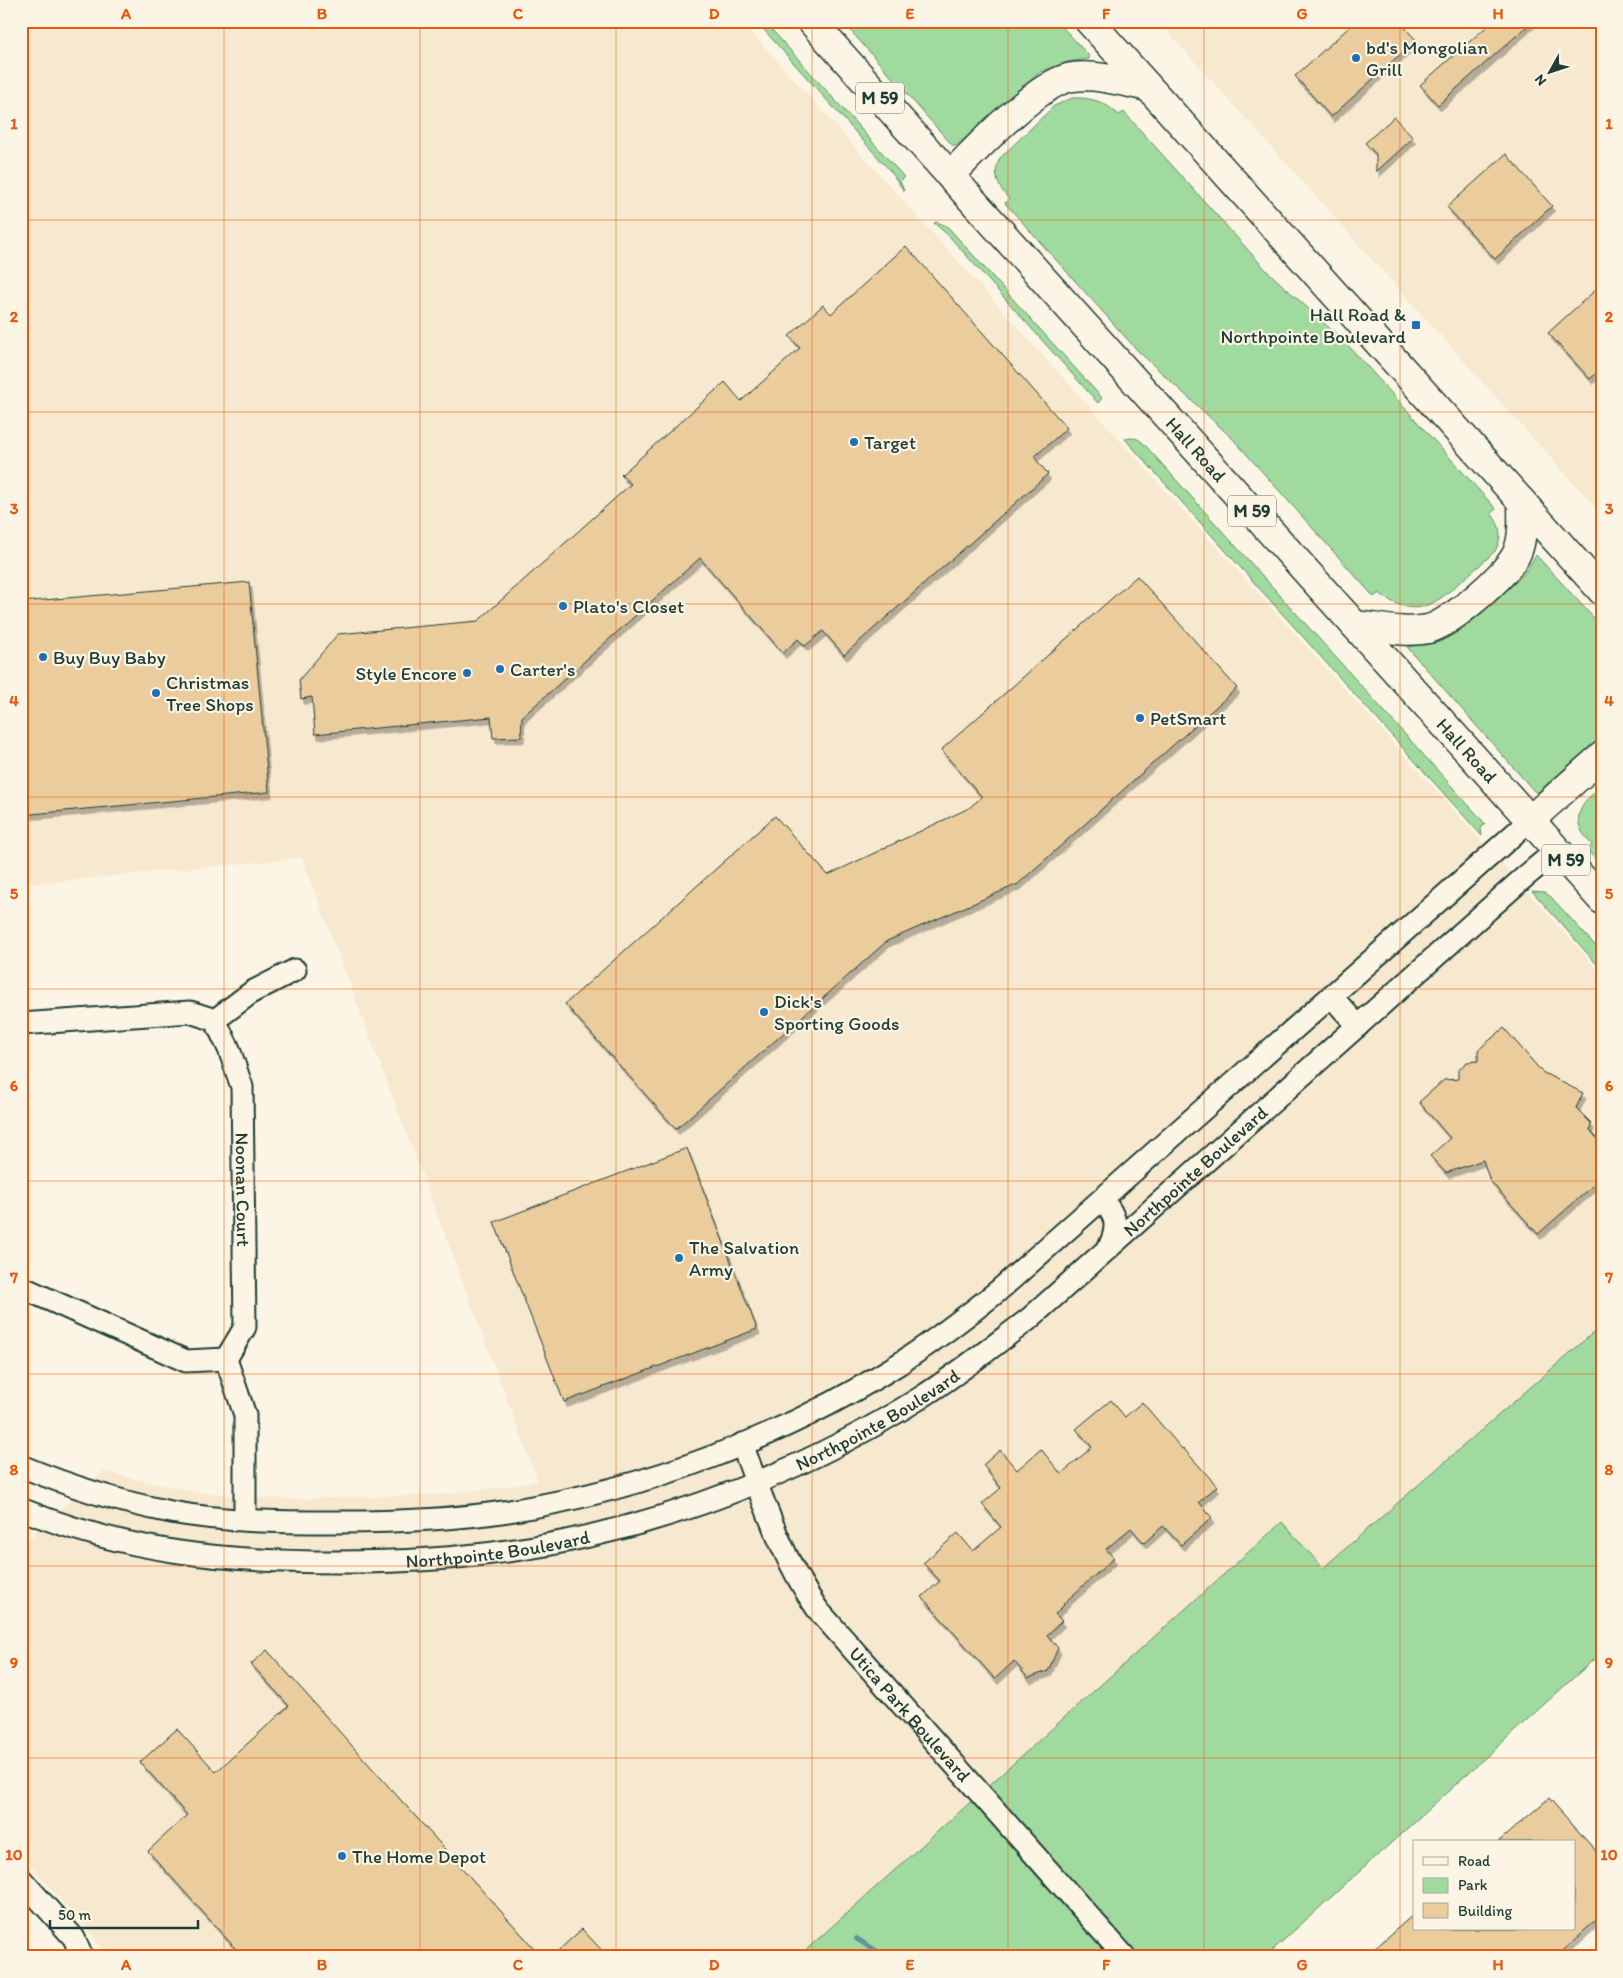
<svg xmlns="http://www.w3.org/2000/svg" width="1623" height="1978" font-family="Itim,sans-serif">
  <style>
    .built { fill: #f7e9cf }
    .green { fill: #a1da9f; stroke: #608c6a }
    .lines { fill: none; stroke-linecap: round; stroke-linejoin: round }
    .stream { stroke: #5a969a; stroke-width: 5.5 }
    .building { fill: #eacc9d; stroke: #1f3d34; filter: url(#shadow) }
    .minor-casing { stroke: #1f3d34; stroke-width: 25 }
    .highway-casing { stroke: #1f3d34; stroke-width: 31 }
    .minor { stroke: #fcf5e5; stroke-width: 21 }
    .highway { stroke: #fcf5e5; stroke-width: 28 }
    .grid { fill: none; stroke: #e8590c; stroke-width: 1; stroke-opacity: 0.55 }
    .poi-dot { fill: #1f6fb2; stroke: #fcf5e5; stroke-width: 2 }
    .labels { text-anchor: middle; dominant-baseline: central; stroke-width: 4.5; stroke-linejoin: round; paint-order: stroke }
    .shield { fill: #fcf5e5; stroke: #617469; stroke-width: 1 }
    .shield-label { font-size: 18px; font-weight: bold; fill: #1f3d34 }
    .poi-label { font-size: 19px; fill: #1f3d34; stroke: #fcf5e5; text-anchor: start }
    .street-label { font-size: 19px; fill: #1f3d34; stroke: #fcf5e5 }
    .neatline { fill: none; stroke: #e8590c; stroke-width: 2 }
    .grid-label { font-size: 16px; text-anchor: middle; font-weight: bold; fill: #e8590c }
  </style>
  <defs>
    <filter id="shadow"><feDropShadow dx="3" dy="5.5" stdDeviation="0" flood-color="#0004"/></filter>
  </defs>
  <rect width="100%" height="100%" fill="#fcf5e5"/>
  <filter id="ink" filterUnits="userSpaceOnUse"><feTurbulence type="fractalNoise" baseFrequency=".02" numOctaves="2"/><feDisplacementMap in="SourceGraphic" scale="10" xChannelSelector="R" yChannelSelector="G"/><feConvolveMatrix kernelMatrix="1 2 1 2 8 2 1 2 1" color-interpolation-filters="sRGB"/></filter>
  <g filter="url(#ink)">
    <g class="built">
      <path d="M21,21H741L1602,974V1325L1323,1568L1282,1522L801,1957H110L21,1854V1546L103,1471L143,1481L199,1492L261,1498L294,1499L431,1495L503,1487L538,1481L302,858L21,885Z"/>
      <path d="M1158,21H1602V515L1368,255Z"/>
    </g>
    <g class="green">
      <path d="M756,21H764L904,177L900,181L904,191L892,173Z"/>
      <path d="M842,21H1057L1089,56V59L1067,62L1040,72L956,146H953Z"/>
      <path d="M1072,98C1092,97 1105,102 1119,115L1124,112L1266,270L1346,343L1496,509L1491,513C1501,526 1503,537 1495,551C1484,562 1472,572 1460,582C1432,608 1413,619 1379,593L1374,597L1233,439L1137,350L1005,203L1009,199C998,187 992,174 1000,158L1054,106Z"/>
      <path d="M937,222L947,226L1102,398L1098,403L949,236L934,223Z"/>
      <path d="M1131,438L1138,439L1143,443L1482,820L1485,824L1481,828L1482,836L1125,439Z"/>
      <path d="M1536,555L1602,627V736L1537,793L1534,791L1407,647L1440,642L1463,629L1516,582L1525,573Z"/>
      <path d="M1602,785V866L1587,850L1592,845C1568,819 1579,806 1602,785Z"/>
      <path d="M1532,891L1544,892L1551,897L1602,953V970Z"/>
      <path d="M1602,1325V1652L1265,1957H798L1282,1522L1323,1568Z"/>
    </g>
    <g class="lines">
      <path class="stream" d="M857,1939L886,1957"/>
    </g>
    <g class="building">
      <path d="M1356,21H1399L1416,40L1331,117L1295,76Z"/>
      <path d="M1493,21H1533L1438,105L1420,85Z"/>
      <path d="M1394,117L1413,138L1376,172V154L1365,143Z"/>
      <path d="M1506,154L1552,206L1495,259L1447,207Z"/>
      <path d="M906,246L1067,428L1034,457L1048,474L844,655L823,631L805,646L798,639L783,653L700,558L522,717L521,737L493,738L491,717L315,734L312,697L301,699L299,680L338,634L478,621L631,484L621,475L725,382L741,401L800,348L789,336L823,305L831,314Z"/>
      <path d="M1602,284V368L1590,379L1548,333Z"/>
      <path d="M1137,576L1237,688L1018,884L887,941L676,1129L565,1004L775,816L828,875L969,808L982,797L941,750Z"/>
      <path d="M249,582L269,792L21,815V602Z"/>
      <path d="M1504,1028L1542,1072L1583,1093L1576,1108L1591,1123L1590,1130L1602,1144V1178L1538,1234L1490,1181L1483,1160L1446,1173L1430,1156L1450,1138L1419,1102L1444,1080L1458,1079V1070L1467,1062L1478,1061V1050Z"/>
      <path d="M687,1148L757,1329L564,1402L494,1222Z"/>
      <path d="M1111,1400L1125,1417L1142,1402L1182,1449L1183,1448L1217,1486L1199,1502L1212,1518L1181,1545L1163,1526L1144,1543L1131,1528L1106,1549L1114,1558L1063,1604L1064,1605L1055,1614L1062,1621L1047,1635L1058,1648L1048,1671L1028,1678L1014,1661L995,1679L922,1597L940,1581L923,1563L958,1533L973,1551L1001,1527L982,1504L1001,1488L983,1465L1000,1450L1017,1470L1041,1449L1061,1474L1092,1447L1076,1429Z"/>
      <path d="M267,1650L354,1748L542,1957H243L148,1851L187,1815L140,1762L177,1729L216,1772L289,1706L251,1664Z"/>
      <path d="M1549,1798L1602,1858V1915L1555,1957H1365L1414,1914V1929H1574V1842H1498Z"/>
      <path d="M582,1929L608,1957H551Z"/>
    </g>
    <g class="lines">
      <g class="minor-casing">
        <g id="minor">
          <path d="M1331,996L1358,1026"/>
          <path id="s1" d="M215,1020L229,1049L242,1087L245,1327L226,1359L245,1415V1520"/>
          <path d="M21,1024L190,1012L215,1020L252,992L295,970"/>
          <path d="M1102,1199C1116,1216 1119,1225 1110,1245"/>
          <path d="M21,1287L186,1361L226,1359"/>
          <path id="s2" d="M742,1444C763,1501 783,1560 818,1610L1125,1957"/>
          <path d="M21,1466C69,1486 120,1502 171,1512C225,1522 282,1522 337,1522C395,1522 452,1520 509,1511C647,1489 784,1437 902,1362C935,1340 967,1316 998,1291L1530,820"/>
          <path id="s3" d="M21,1509C125,1552 227,1562 337,1562C381,1562 423,1561 466,1556C625,1541 785,1483 920,1398C958,1374 993,1346 1029,1319L1520,881L1557,850"/>
          <path d="M21,1879L74,1938L82,1957"/>
        </g>
      </g>
      <g class="highway-casing">
        <g id="highway">
          <path id="s4" d="M811,21L1602,900"/>
          <path d="M1089,21L1602,591"/>
          <path d="M950,176C974,151 1040,80 1073,77C1098,74 1124,82 1148,87"/>
          <path d="M1355,625C1378,627 1405,634 1428,629C1450,624 1506,575 1516,555C1524,539 1522,520 1522,502"/>
          <path d="M1530,820L1602,756"/>
        </g>
      </g>
      <use href="#minor" class="minor"/>
      <use href="#highway" class="highway"/>
    </g>
  </g>
  <path class="grid" d="M224,21V1957M420,21V1957M616,21V1957M812,21V1957M1008,21V1957M1204,21V1957M1400,21V1957M21,220H1602M21,412H1602M21,604H1602M21,797H1602M21,989H1602M21,1181H1602M21,1374H1602M21,1566H1602M21,1758H1602"/>
  <g class="poi-dot">
    <circle cx="1356" cy="58" r="5"/>
    <rect x="1411" y="320" width="10" height="10" rx="2.5"/>
    <circle cx="854" cy="442" r="5"/>
    <circle cx="563" cy="606" r="5"/>
    <circle cx="43" cy="657" r="5"/>
    <circle cx="500" cy="669" r="5"/>
    <circle cx="467" cy="673" r="5"/>
    <circle cx="156" cy="693" r="5"/>
    <circle cx="1140" cy="718" r="5"/>
    <circle cx="764" cy="1012" r="5"/>
    <circle cx="679" cy="1258" r="5"/>
    <circle cx="342" cy="1856" r="5"/>
  </g>
  <g class="labels">
    <g class="shield">
      <rect x="856" y="82.5" width="48" height="31" rx="4"/>
      <rect x="1228" y="495.5" width="48" height="31" rx="4"/>
      <rect x="1542" y="844.5" width="48" height="31" rx="4"/>
    </g>
    <g class="shield-label">
      <text x="880" y="98">M 59</text>
      <text x="1252" y="511">M 59</text>
      <text x="1566" y="860">M 59</text>
    </g>
    <g class="poi-label">
      <text x="1366" y="47">bd's Mongolian<tspan x="1366" dy="22">Grill</tspan></text>
      <text x="1406" y="314" text-anchor="end">Hall Road &amp;<tspan x="1406" dy="22">Northpointe Boulevard</tspan></text>
      <text x="864" y="442">Target</text>
      <text x="573" y="606">Plato's Closet</text>
      <text x="53" y="657">Buy Buy Baby</text>
      <text x="510" y="669">Carter's</text>
      <text x="457" y="673" text-anchor="end">Style Encore</text>
      <text x="166" y="682">Christmas<tspan x="166" dy="22">Tree Shops</tspan></text>
      <text x="1150" y="718">PetSmart</text>
      <text x="774" y="1001">Dick's<tspan x="774" dy="22">Sporting Goods</tspan></text>
      <text x="689" y="1247">The Salvation<tspan x="689" dy="22">Army</tspan></text>
      <text x="352" y="1856">The Home Depot</text>
    </g>
    <g class="street-label">
      <text stroke="none"><textPath href="#s4" startOffset="576">Hall Road</textPath></text>
      <text stroke="none"><textPath href="#s4" startOffset="981">Hall Road</textPath></text>
      <text stroke="none"><textPath href="#s3" startOffset="1294">Northpointe Boulevard</textPath></text>
      <text stroke="none"><textPath href="#s1" startOffset="175">Noonan Court</textPath></text>
      <text stroke="none"><textPath href="#s3" startOffset="889">Northpointe Boulevard</textPath></text>
      <text stroke="none"><textPath href="#s3" startOffset="484">Northpointe Boulevard</textPath></text>
      <text stroke="none"><textPath href="#s2" startOffset="322">Utica Park Boulevard</textPath></text>
    </g>
  </g>
  <rect width="1623" height="1978" fill="none" stroke="#fcf5e5" stroke-width="55"/>
  <rect x="1413" y="1840" width="162" height="90" fill="#fcf5e5" stroke="#a4ab9e"/>
  <rect x="1423" y="1857" width="25" height="8" fill="#fcf5e5" stroke="#a4ab9e"/>
  <text x="1458" y="1866" font-size="15" fill="#1f3d34">Road</text>
  <rect x="1423" y="1878" width="25" height="15" fill="#a1da9f" stroke="#a4ab9e"/>
  <text x="1458" y="1890" font-size="15" fill="#1f3d34">Park</text>
  <rect x="1423" y="1903" width="25" height="15" fill="#eacc9d" stroke="#a4ab9e"/>
  <text x="1458" y="1916" font-size="15" fill="#1f3d34">Building</text>
  <g transform="translate(1550 72) rotate(230)" stroke="#fcf5e5" stroke-width="4" paint-order="stroke">
  <path d="M0-4L9 19L0 12L-9 19Z" fill="#1f3d34"/>
  <text y="-8" font-size="14" font-weight="bold" text-anchor="middle" fill="#1f3d34">N</text>
  </g>
  <path d="M50 1920v8h148v-8" fill="none" stroke="#1f3d34" stroke-width="2.5"/>
  <text x="58" y="1920" font-size="15" fill="#1f3d34" stroke="#fcf5e5" stroke-width="4" paint-order="stroke">50 m</text>
  <rect x="28" y="28" width="1568" height="1922" class="neatline"/>
  <g class="grid-label">
    <text x="126" y="19">A</text>
    <text x="322" y="19">B</text>
    <text x="518" y="19">C</text>
    <text x="714" y="19">D</text>
    <text x="910" y="19">E</text>
    <text x="1106" y="19">F</text>
    <text x="1302" y="19">G</text>
    <text x="1498" y="19">H</text>
    <text x="14" y="129">1</text>
    <text x="1609" y="129">1</text>
    <text x="14" y="322">2</text>
    <text x="1609" y="322">2</text>
    <text x="14" y="514">3</text>
    <text x="1609" y="514">3</text>
    <text x="14" y="706">4</text>
    <text x="1609" y="706">4</text>
    <text x="14" y="899">5</text>
    <text x="1609" y="899">5</text>
    <text x="14" y="1091">6</text>
    <text x="1609" y="1091">6</text>
    <text x="14" y="1283">7</text>
    <text x="1609" y="1283">7</text>
    <text x="14" y="1475">8</text>
    <text x="1609" y="1475">8</text>
    <text x="14" y="1668">9</text>
    <text x="1609" y="1668">9</text>
    <text x="14" y="1860">10</text>
    <text x="1609" y="1860">10</text>
    <text x="126" y="1970">A</text>
    <text x="322" y="1970">B</text>
    <text x="518" y="1970">C</text>
    <text x="714" y="1970">D</text>
    <text x="910" y="1970">E</text>
    <text x="1106" y="1970">F</text>
    <text x="1302" y="1970">G</text>
    <text x="1498" y="1970">H</text>
  </g>
</svg>
